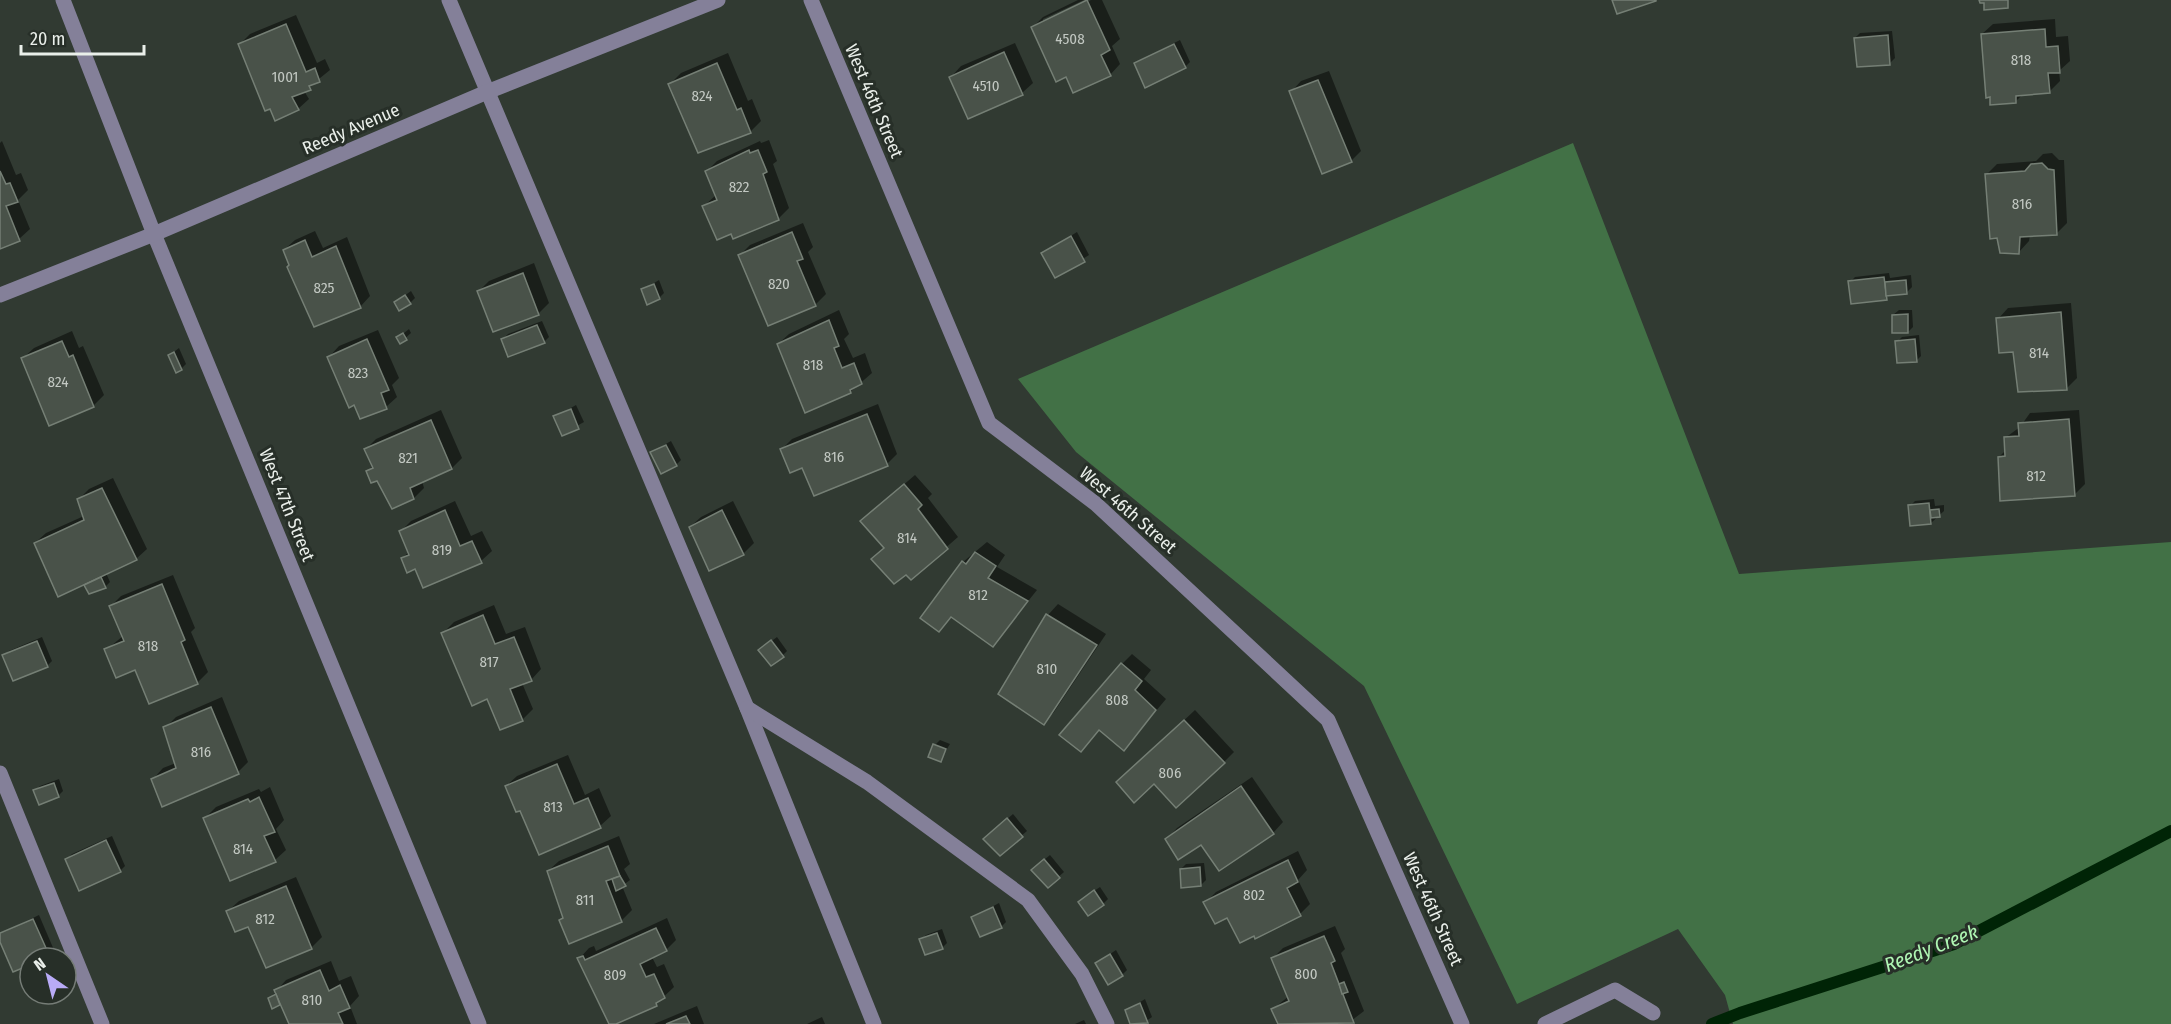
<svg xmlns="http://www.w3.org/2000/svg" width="2171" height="1024" font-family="'Fira Sans Condensed',sans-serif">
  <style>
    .forest { fill: #427146 }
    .shadow { fill: #0007 }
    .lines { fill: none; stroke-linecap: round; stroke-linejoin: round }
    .stream { stroke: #002406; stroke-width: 12 }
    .building { fill: #495249; stroke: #757f75; stroke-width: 1.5 }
    .minor { stroke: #848099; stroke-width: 15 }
    .labels { text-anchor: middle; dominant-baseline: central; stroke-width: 6; stroke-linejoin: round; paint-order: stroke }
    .number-label { font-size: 15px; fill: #c2c8c2 }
    .street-label { font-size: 18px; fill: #eaefea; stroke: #272f28 }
    .water-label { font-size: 20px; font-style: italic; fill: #aff6b3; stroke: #272f28 }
  </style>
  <rect width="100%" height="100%" fill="#313a32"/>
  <path class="forest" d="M1573,143L1739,574L2171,542V1024H1733L1725,995L1678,929L1517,1004L1364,686L1076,452L1018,379Z"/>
  <g class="shadow">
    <path d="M1078,0H1084L1043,19V23L1091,0H1102L1120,39L1112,46L1120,64L1110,75H1066L1033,27L1043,17Z"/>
    <path d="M296,15L317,63L325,59L330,70L304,91L309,99L298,109L271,107L239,45L250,34Z"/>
    <path d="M2055,19L2056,37L2068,36L2070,61L2059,71L2060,81L2049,92L2023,94L2016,101L1982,34L1993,24Z"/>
    <path d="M1892,31L1895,58L1890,63L1855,38L1860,33Z"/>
    <path d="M1180,40L1190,62L1185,67L1135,63Z"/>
    <path d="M1015,43L1033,83L1022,93L968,117L951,77L961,66Z"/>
    <path d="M728,53L748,101L752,99L761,121L750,132L699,152L670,84L681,73Z"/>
    <path d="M1329,71L1361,151L1351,161L1291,92L1301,81Z"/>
    <path d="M769,140L777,161L773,164L789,208L778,219L732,231L704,206L716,195L706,172L717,161L760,141L761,143Z"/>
    <path d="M2,141L16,175L21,173L28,190L18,200L30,229L19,239L0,248V143Z"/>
    <path d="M2052,153L2059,160H2064L2067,223L2057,233L2030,235L2029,241L2019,252L1999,236L1987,174L1997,164L2036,161L2043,154Z"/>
    <path d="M803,223L813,247L808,252L826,294L815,305L740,255L750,245Z"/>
    <path d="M315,231L323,248L347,237L370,296L360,307L291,265L284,250L295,240Z"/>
    <path d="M1077,232L1089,255L1056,276L1043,253Z"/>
    <path d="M534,263L549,303L539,313L494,330L479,291L489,281Z"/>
    <path d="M1889,273L1890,278L1911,275L1912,287L1907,292L1890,294L1886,298L1850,282L1855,277Z"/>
    <path d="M659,280L664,293L659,298L643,290Z"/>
    <path d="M411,291L415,298L410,303L396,302Z"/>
    <path d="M2071,303L2077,378L2067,388L1998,319L2008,308Z"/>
    <path d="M839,310L849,334L844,339L853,358L865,353L872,373L850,392L778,344L789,334Z"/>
    <path d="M1899,310H1912L1913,327L1908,332L1893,315Z"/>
    <path d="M542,321L549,337L544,342L503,339L508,334Z"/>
    <path d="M409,329L411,333L401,342L398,338Z"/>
    <path d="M378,330L399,378L392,385L397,397L386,407L361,417L329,357L339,346Z"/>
    <path d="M72,331L79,348L83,346L104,395L93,406L23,358L34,348Z"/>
    <path d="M1919,335L1921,356L1916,361L1897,342L1902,337Z"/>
    <path d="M179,348L186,364L181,369L170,355Z"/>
    <path d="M878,404L897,454L887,464L803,466L782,449L792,439Z"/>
    <path d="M576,405L584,422L562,434L555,417Z"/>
    <path d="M441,410L462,458L452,468L422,481L424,488L414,498L367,471L373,466L366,449L376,439Z"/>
    <path d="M2079,410L2085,484L2074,495L1999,457L2006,450L2005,438L2020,427L2030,413Z"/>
    <path d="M671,441L681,460L676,465L652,452Z"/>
    <path d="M915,475L932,494L928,498L958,537L911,578L885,547L873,511Z"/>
    <path d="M113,478L147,549L136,559L106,573L110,582L105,587L86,585L91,580L35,543L46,533L84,516L79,499L89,489Z"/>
    <path d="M1934,499L1935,506L1944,505V511L1931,523L1910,506L1915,501Z"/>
    <path d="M455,501L471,536L482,531L492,551L481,561L416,567L402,558L409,552L401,531L411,521Z"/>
    <path d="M733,501L754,543L743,554L690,527L701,517Z"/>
    <path d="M987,542L1005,555L997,567L1037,590L993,645L953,616L939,630L963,562Z"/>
    <path d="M173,575L195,628L191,632L208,672L197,683L136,668L106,650L123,636L111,606L121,596Z"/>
    <path d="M1058,604L1106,634L1054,712L1044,723L1000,693L1048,615Z"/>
    <path d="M494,605L506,634L525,627L541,669L531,680L522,683L533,709L522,720L488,697L443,633L454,622Z"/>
    <path d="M42,637L52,661L47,666L4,656L9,651Z"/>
    <path d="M777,637L787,651L783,655L765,646Z"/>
    <path d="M1132,654L1151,670L1144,679L1166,699L1124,749L1122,664Z"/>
    <path d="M222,697L248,762L238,772L153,779L163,768L176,763L165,728L176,717Z"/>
    <path d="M1195,710L1234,752L1224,762L1154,782L1129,772Z"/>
    <path d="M940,740L950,744L940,760L935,745Z"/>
    <path d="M568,755L585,795L599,788L611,816L600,826L539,853L521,809L506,786L517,776Z"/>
    <path d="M1252,777L1283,822L1273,833L1201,843L1167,839L1177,828Z"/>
    <path d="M59,779L63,791L58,796L35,791L40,786Z"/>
    <path d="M270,787L284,820L276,829L286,850L275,860L205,818L216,807L259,789L261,792Z"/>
    <path d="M1013,814L1027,831L1000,854L990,834Z"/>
    <path d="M112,836L125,866L120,871L67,859L72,854Z"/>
    <path d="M619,836L630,864L624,869L630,880L622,886L632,910L621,921L564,917L548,871L559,861Z"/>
    <path d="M1298,851L1307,870L1298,880L1310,904L1300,914L1228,916L1205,903L1216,892Z"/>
    <path d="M1050,855L1064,872L1048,886L1038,865Z"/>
    <path d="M1204,863L1206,880L1201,885L1181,869L1186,864Z"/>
    <path d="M296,877L322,937L311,948L249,925L228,911L239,901Z"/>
    <path d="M1100,887L1108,899L1103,904L1085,897Z"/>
    <path d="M999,903L1006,922L1001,927L973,917Z"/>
    <path d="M39,915L54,950L43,958H30V964L0,939V934Z"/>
    <path d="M667,918L676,940L666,950L652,957L657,967L664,964L674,987L656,1004L611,1024L579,959L589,948L594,946L596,951Z"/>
    <path d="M1335,926L1345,949L1341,953L1364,1011L1347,1024H1319L1317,1021L1309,1024H1280L1273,1009L1289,996L1273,958L1283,948Z"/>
    <path d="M942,929L947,943L942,948L921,940L926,935Z"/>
    <path d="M1116,950L1127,970L1122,975L1097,963Z"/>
    <path d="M331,961L339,981L351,976L359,996L350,1006L357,1024H290L281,1002L270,998L286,980Z"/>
    <path d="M1145,999L1152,1017L1142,1024H1132L1127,1010Z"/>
    <path d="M697,1006L704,1024H654Z"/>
    <path d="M822,1017L825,1024H807Z"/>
    <path d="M1084,1020L1086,1024H1075Z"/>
  </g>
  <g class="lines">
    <path class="stream" d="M1712,1024L1740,1013L1954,944L2171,831"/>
  </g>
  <g class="building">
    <path d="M1087,0L1110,50L1101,55L1111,76L1073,93L1066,77L1056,82L1031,27Z"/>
    <path d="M1612,0H1656V1L1617,14Z"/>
    <path d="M1979,0H2008V8L1984,10V3H1980Z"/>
    <path d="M286,24L306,72L315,68L320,82L309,86L311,90L292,97L299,110L275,121L270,109L265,111L238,44Z"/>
    <path d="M2045,29L2046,47L2058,46L2060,73H2048L2050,93L2016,96V103L1990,105V97L1986,98L1981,34Z"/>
    <path d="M1888,35L1890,65L1857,67L1854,38Z"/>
    <path d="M1174,44L1186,68L1145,88L1134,63Z"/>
    <path d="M1004,52L1023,95L968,119L949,77Z"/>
    <path d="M717,63L737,110L741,108L751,133L698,153L668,84Z"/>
    <path d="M1318,80L1352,162L1322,174L1289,91Z"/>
    <path d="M749,150L750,153L758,150L767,172L763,174L779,220L733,239L731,234L717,240L702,206L717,200L705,171Z"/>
    <path d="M2042,163L2048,169L2054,170L2057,235L2020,237L2019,254L2000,253L1997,238L1990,239L1985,174L2025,171L2031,164Z"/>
    <path d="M0,171L6,184L10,183L18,202L6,206L20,241L0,249Z"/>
    <path d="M792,232L803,259L797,261L816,306L768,326L738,255Z"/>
    <path d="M1071,236L1085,262L1055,278L1041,253Z"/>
    <path d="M305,240L312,257L336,246L361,308L314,327L287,267L289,265L283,250Z"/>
    <path d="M523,273L539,315L493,332L477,291Z"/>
    <path d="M1884,277L1887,300L1851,304L1848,281Z"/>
    <path d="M1906,280L1907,294L1886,296L1885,282Z"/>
    <path d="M654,284L660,299L647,305L641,289Z"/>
    <path d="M405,295L411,304L399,311L394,302Z"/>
    <path d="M2061,312L2067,390L2018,392L2013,352L1999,353L1996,318Z"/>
    <path d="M1908,314V333H1892V315Z"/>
    <path d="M829,320L839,346L834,348L842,368L854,363L862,384L850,390L851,393L805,413L777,344Z"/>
    <path d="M537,325L545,343L508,357L501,339Z"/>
    <path d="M403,333L407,340L400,344L396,337Z"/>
    <path d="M367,339L389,390L381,393L387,409L360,419L354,405L349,408L327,357Z"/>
    <path d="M1915,339L1917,362L1897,363L1895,341Z"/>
    <path d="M62,341L69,357L73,355L94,407L49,426L21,358Z"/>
    <path d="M174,352L182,370L176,373L168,355Z"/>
    <path d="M571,409L579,429L562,436L553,416Z"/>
    <path d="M867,414L888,466L814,496L802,468L790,473L780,449Z"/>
    <path d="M2069,419L2075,496L2000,501L1998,457L2005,456L2004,437L2019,436L2018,423Z"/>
    <path d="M431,420L452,469L410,488L414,499L392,509L377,481L371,483L366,471L373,468L364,449Z"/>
    <path d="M666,445L677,466L661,474L650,452Z"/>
    <path d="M904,484L922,505L918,509L948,549L911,580L906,575L894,584L871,559L884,548L860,521Z"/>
    <path d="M102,488L137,560L58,597L34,543L84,520L77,499Z"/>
    <path d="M1929,503L1931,524L1910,526L1908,505Z"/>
    <path d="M1939,509L1940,517L1931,518L1930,510Z"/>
    <path d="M445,510L460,546L472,541L482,563L423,588L415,569L407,573L401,558L409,555L399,531Z"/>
    <path d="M722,510L744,555L709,571L689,527Z"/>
    <path d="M975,552L996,566L988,578L1028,601L993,647L951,617L939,632L920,618L962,561L966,564Z"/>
    <path d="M101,577L106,588L89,594L84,585Z"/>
    <path d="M162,584L185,640L181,642L198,684L149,704L135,670L116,678L104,649L124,641L109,606Z"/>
    <path d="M1046,614L1097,645L1044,725L998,694Z"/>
    <path d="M483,615L495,644L514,637L532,681L510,689L523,721L500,730L487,699L472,706L441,633Z"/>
    <path d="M771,640L784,657L771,666L758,650Z"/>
    <path d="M37,641L48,667L13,681L2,655Z"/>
    <path d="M1121,663L1142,681L1135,690L1156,710L1124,751L1099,730L1081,752L1059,735Z"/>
    <path d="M211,707L239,774L162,807L151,779L176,768L163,727Z"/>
    <path d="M1184,720L1225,763L1176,808L1154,784L1134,803L1116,782Z"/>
    <path d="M933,744L946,749L941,762L928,757Z"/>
    <path d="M557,764L574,804L588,798L601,828L539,855L520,811L516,812L505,786Z"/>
    <path d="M54,783L59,797L39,805L33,790Z"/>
    <path d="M1241,786L1274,834L1219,871L1201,845L1178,860L1165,839Z"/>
    <path d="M259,797L275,832L264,836L276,862L230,881L203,818L248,799L250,802Z"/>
    <path d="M1007,818L1023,837L1000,856L983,839Z"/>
    <path d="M106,840L121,872L79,891L65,859Z"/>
    <path d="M608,846L620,876L606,881L622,922L569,944L559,920L563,918L547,871Z"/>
    <path d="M1044,859L1060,878L1048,888L1031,870Z"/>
    <path d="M1288,860L1298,882L1287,888L1301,916L1255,939L1254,936L1240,943L1227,918L1215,924L1203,902Z"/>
    <path d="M1200,867L1201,886L1181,888L1180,869Z"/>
    <path d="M620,876L626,886L616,891L612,879Z"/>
    <path d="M286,886L312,949L266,968L248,927L235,932L226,911Z"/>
    <path d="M1094,890L1104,905L1088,916L1078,902Z"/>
    <path d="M993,907L1002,928L980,937L971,917Z"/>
    <path d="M33,919L50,957L30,958V965L13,972L0,942V933Z"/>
    <path d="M656,928L667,951L640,964L646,977L654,974L665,998L656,1003L657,1006L616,1024H609L577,958L583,956L585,960Z"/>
    <path d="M937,933L943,949L925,955L919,939Z"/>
    <path d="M1324,936L1335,961L1331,963L1354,1023L1278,1024L1271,1009L1289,1001L1271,958Z"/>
    <path d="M1110,954L1123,976L1108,985L1095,963Z"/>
    <path d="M320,970L329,991L340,985L350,1008L338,1013L343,1024H289L274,990Z"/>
    <path d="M1344,982L1348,992L1342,994L1339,984Z"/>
    <path d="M276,994L280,1005L272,1009L268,998Z"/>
    <path d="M1140,1003L1148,1023L1130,1024L1125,1010Z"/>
    <path d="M686,1016L690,1024H666Z"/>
  </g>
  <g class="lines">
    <g class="minor">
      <path d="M63,0L154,234L479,1024"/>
      <path d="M449,0L747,708L874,1024"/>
      <path d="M811,0L989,423L1096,504L1328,720L1462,1024"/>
      <path d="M0,295L154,234L487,92L718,0"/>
      <path d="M747,708L867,782L1028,900L1082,974L1107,1024"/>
      <path d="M0,773L102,1024"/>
      <path d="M1545,1024L1615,990L1653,1013"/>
    </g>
  </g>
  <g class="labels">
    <g class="number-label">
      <text x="1070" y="39">4508</text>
      <text x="2021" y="60">818</text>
      <text x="285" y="77">1001</text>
      <text x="986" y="86">4510</text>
      <text x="702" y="96">824</text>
      <text x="739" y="187">822</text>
      <text x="2022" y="204">816</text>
      <text x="779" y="284">820</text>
      <text x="324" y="288">825</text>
      <text x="2039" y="353">814</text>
      <text x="813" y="365">818</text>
      <text x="358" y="373">823</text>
      <text x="58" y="382">824</text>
      <text x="834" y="457">816</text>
      <text x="408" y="458">821</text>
      <text x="2036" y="476">812</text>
      <text x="907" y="538">814</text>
      <text x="442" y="550">819</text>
      <text x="978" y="595">812</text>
      <text x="148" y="646">818</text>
      <text x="489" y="662">817</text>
      <text x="1047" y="669">810</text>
      <text x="1117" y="700">808</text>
      <text x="201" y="752">816</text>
      <text x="1170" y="773">806</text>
      <text x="553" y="807">813</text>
      <text x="243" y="849">814</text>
      <text x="1254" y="895">802</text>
      <text x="585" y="900">811</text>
      <text x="265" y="919">812</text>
      <text x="1306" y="974">800</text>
      <text x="615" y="975">809</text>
      <text x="312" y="1000">810</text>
    </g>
    <g class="street-label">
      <text transform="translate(874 101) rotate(67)">West 46th Street</text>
      <text transform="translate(351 129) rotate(-23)">Reedy Avenue</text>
      <text transform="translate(287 505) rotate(68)">West 47th Street</text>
      <text transform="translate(1128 510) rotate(41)">West 46th Street</text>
      <text transform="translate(1433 909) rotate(66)">West 46th Street</text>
    </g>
    <g class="water-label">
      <text transform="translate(1931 948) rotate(-21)">Reedy Creek</text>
    </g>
  </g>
  <g transform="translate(48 976) rotate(325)"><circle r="28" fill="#272f28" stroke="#757c76" stroke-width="1.5"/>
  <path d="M0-4.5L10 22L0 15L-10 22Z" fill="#b9abf7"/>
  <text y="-9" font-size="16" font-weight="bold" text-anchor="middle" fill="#eaefea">N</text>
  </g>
  <path d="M21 45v9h123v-9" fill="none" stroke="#eaefea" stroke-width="3"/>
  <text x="30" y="45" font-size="18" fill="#eaefea" stroke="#272f28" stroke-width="4.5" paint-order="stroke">20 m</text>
</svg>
